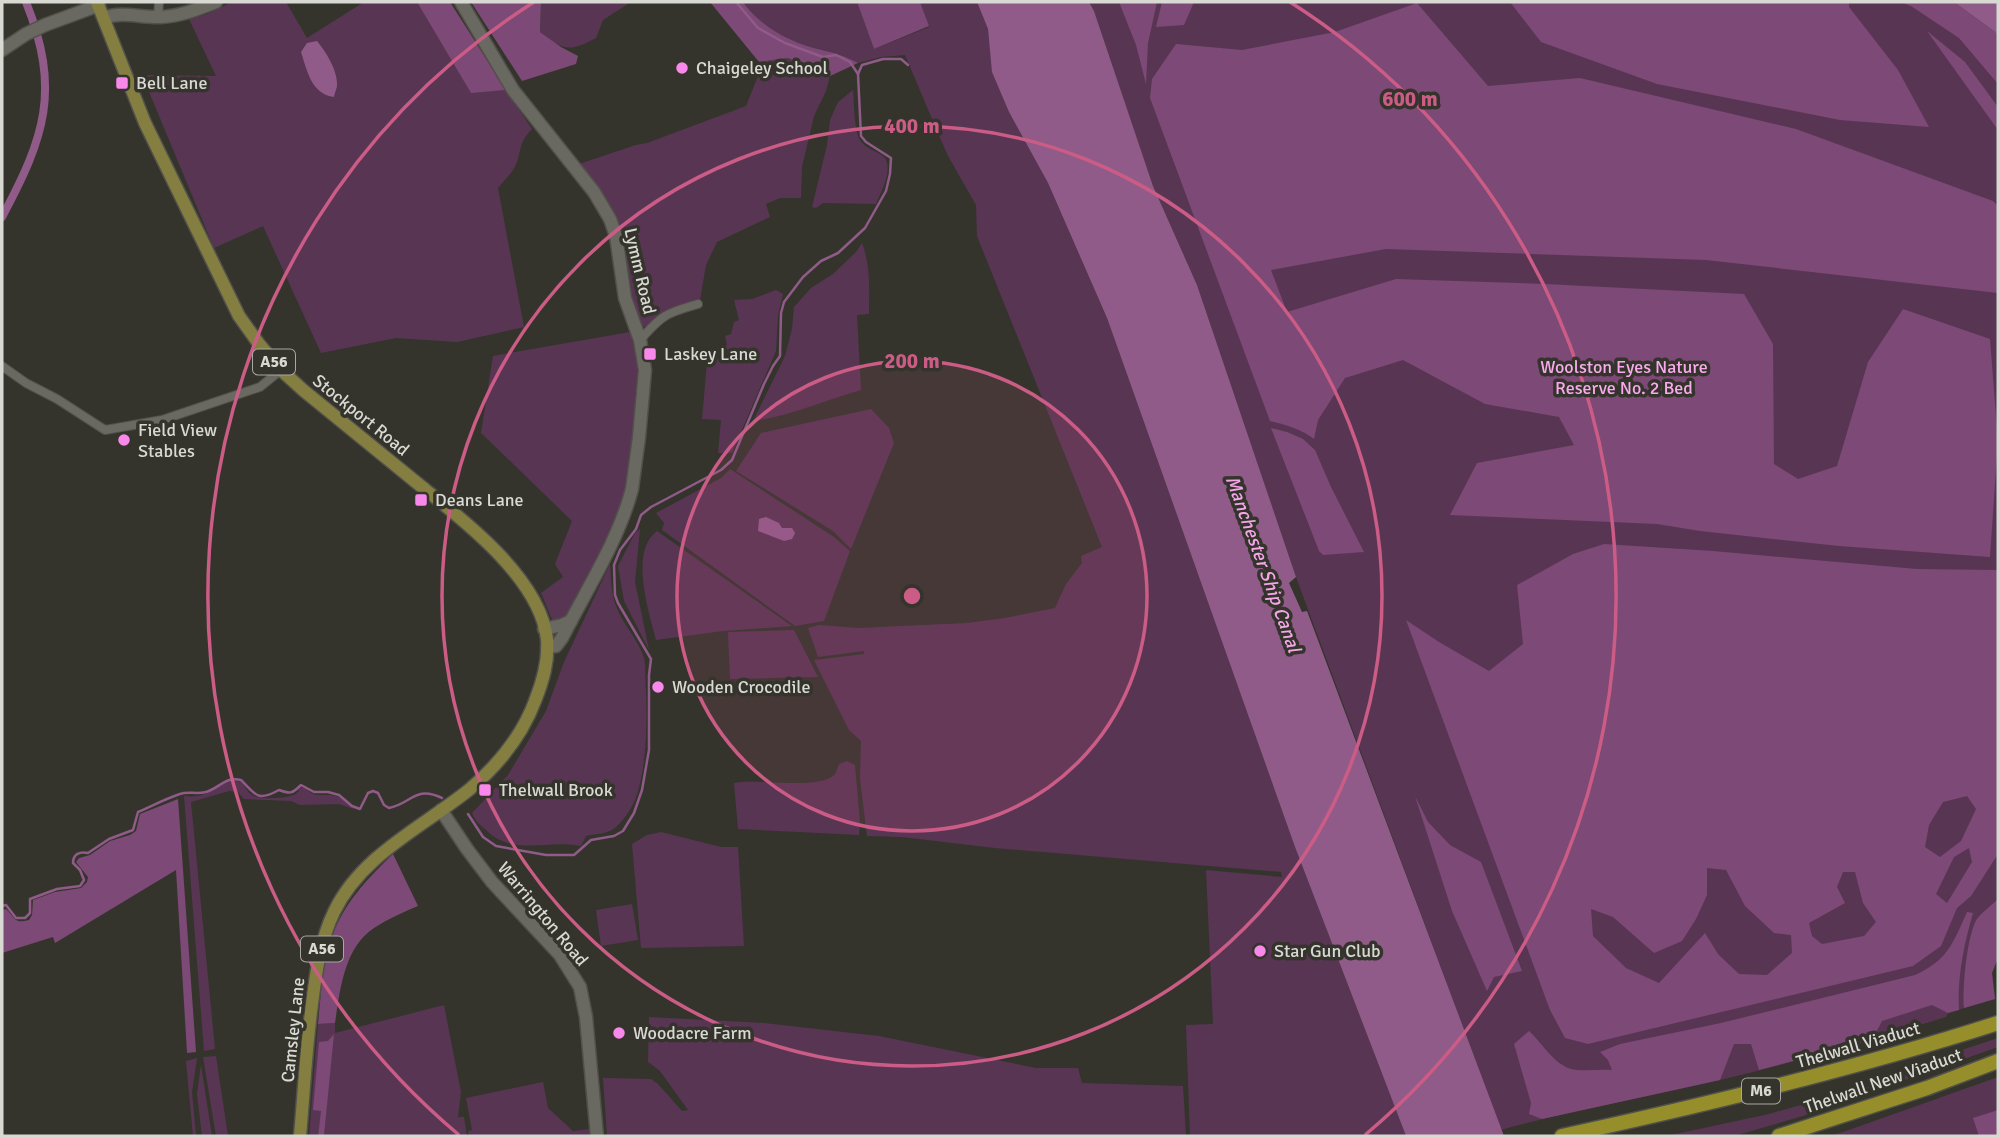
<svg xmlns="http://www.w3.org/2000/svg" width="2000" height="1138" font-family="Signika,sans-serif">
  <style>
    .green { fill: #593554 }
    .forest { fill: #7d4976; fill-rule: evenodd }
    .water { fill: #905b89 }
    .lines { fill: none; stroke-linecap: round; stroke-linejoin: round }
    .stream { stroke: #905b89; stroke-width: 2.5 }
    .canal { stroke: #905b89; stroke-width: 8 }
    .street-casing { stroke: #51504a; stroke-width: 10 }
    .secondary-casing { stroke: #51504a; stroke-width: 15 }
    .primary-casing { stroke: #51504a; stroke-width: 15 }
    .highway-casing { stroke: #51504a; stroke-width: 17 }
    .street { stroke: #6a6961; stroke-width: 8 }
    .secondary { stroke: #6a6961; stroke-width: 12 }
    .primary { stroke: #847f40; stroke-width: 12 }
    .highway { stroke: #958e2a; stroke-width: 14 }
    .ring { fill: none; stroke: #ca5c85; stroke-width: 3.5 }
    .poi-dot { fill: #f888ea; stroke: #34342c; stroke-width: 2.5 }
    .labels { text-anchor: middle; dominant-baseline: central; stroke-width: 7; stroke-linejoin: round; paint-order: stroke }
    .shield { fill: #34342c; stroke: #a8a8a2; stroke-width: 2 }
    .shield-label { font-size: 16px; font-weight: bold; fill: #d9d9d4 }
    .poi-label { font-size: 18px; fill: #d9d9d4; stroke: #34342c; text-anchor: start }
    .street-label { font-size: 18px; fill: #d9d9d4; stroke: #34342c }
    .park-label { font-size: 18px; fill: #f9aaed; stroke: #34342c }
    .water-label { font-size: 19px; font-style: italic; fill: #f5a6e9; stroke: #34342c }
    .centre { fill: #ca5c85; stroke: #34342c; stroke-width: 3.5 }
    .ring-label { font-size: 21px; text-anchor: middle; font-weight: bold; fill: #ca5c85; stroke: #34342c; stroke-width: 7; stroke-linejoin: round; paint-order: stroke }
  </style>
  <rect width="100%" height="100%" fill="#34342c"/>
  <g class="green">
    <path d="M232,2H286L307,38L364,2H417L471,92L506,90L532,129C516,145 523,154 513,170C509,176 503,182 498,188L524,327L457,342L396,338L321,353L263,226L214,248L142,75L216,76L189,19L207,14Z"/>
    <path d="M541,2H631L603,20L596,38C568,53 564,50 540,32Z"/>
    <path d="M743,2H857L874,49L929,27L920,2H977L988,29L993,72L1009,112L1048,183L1107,318L1295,847L1406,1136H1190L1186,1025L1213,1024L1206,870L1282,877L1281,872L995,848L902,837L867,836L860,779L861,741L849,730L814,660L864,654V651L818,657L808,628L819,625L859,628L967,623L1005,618L1055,608L1066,584L1082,563L1081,556L1102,547L977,236L976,205L947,154L905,55L881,57L858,63C845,56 835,53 822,50C791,43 761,27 743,2Z"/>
    <path d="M1089,2H1954L1998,36V958L1992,973L1995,999L1948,1013L1946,1017C1871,1040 1796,1062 1720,1080C1647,1097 1573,1110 1501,1130L1296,577L1197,285L1153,186L1094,11Z"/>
    <path d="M788,58L830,76L826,91L814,116L802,167L801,198H780L766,204L770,217L717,242L706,265L700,300L667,310L649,326L640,327L631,296L622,233L612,211L579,164L636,145L647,143L746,106L764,61Z"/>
    <path d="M853,90C854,102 854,130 860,140C866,149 875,150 883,156C895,167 881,192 876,204L823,203L816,208L812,207L827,145L830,120L838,102Z"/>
    <path d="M862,243C871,266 869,290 869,314L857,315L861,390C825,400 791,416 753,421L785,356L792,329L794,307L811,288L833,274L856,252Z"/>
    <path d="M776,290L783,294L778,315L776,351L732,453H718L721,420L702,419L708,351L727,345L725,336L731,334L734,322L739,320L734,300L752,299Z"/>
    <path d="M630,332C636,352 639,370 638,392H635V396L638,397L633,446L624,502L613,530L567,621L554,624L541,593L563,577L555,564L572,521L481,433L493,356Z"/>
    <path d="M871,409L889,428L894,443L851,549L833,531L736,471L761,433Z"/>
    <path d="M730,469L834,537L850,551L824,621L795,626L662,530L664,523L656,513L721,478Z"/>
    <path d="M640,529L635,582L649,650L624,601L618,566L635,533Z"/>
    <path d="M657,531L792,626L723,631L656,640C649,613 629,551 657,531Z"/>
    <path d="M610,564C611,578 611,593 616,606C623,625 638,639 644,658C646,668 645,680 646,690C647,723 647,759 638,791C634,805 626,818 616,827C607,835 597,833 586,836L581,846C549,839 513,857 486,830C480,825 475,821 472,813L508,775L546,711L564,662Z"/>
    <path d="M794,630L818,677L730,679L728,632Z"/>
    <path d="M847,761L855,765L860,823L859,835L738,829L734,783C756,778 821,791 835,774C837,771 838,767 839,764Z"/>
    <path d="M231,780L241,782C245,786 247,792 252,795C259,800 290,799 297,793C298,792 299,790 300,788H304L315,795H331L342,798L354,809L339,804L300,805L291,801L244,799L238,792L229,791L191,802L215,1049L204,1051L184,796C209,799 212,786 231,780Z"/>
    <path d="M661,832L721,847H738L744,946L641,948L632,844L647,835Z"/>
    <path d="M632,904L638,940L601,946L596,910Z"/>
    <path d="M444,1005L461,1092L458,1117H464L467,1136H324L333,1035L314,1110H322L318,1136H309L318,1024L335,1023V1033Z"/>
    <path d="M649,1017L764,1023L879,1036L1036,1068H1078L1082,1083L1183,1086L1186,1136H607L603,1078L651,1079L658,1084L682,1111L688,1110L660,1071L648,1062Z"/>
    <path d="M1998,1038V1047L1803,1116L1734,1136H1666L1769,1114L1923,1070L1922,1063Z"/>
    <path d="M216,1056L228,1136H216L203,1057Z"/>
    <path d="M197,1058L192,1092L196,1136H193L186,1061Z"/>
    <path d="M201,1065L212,1136H202L197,1094Z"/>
    <path d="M1998,1077V1136H1830L1846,1131Z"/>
    <path d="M543,1082L548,1108L573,1131L590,1129L591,1136H469L468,1131L472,1130L466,1098Z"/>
  </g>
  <g class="forest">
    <path d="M417,2H450L506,90L471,93Z"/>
    <path d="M471,2H541L540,32L561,47L578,56L576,64L522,81Z"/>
    <path d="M710,2H743C761,27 791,43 822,50C835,53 845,56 858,63L830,76L788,58L759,62Z"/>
    <path d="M857,2H920L929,26L874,49Z"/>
    <path d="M1119,2H1157L1148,43L1146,84L1136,45Z"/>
    <path d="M1162,2H1194L1184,25L1156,27Z"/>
    <path d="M1510,2H1849V7L1898,70L1929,127L1840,120L1657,84L1541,42Z"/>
    <path d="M1901,2H1954L1995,32L1998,36V84L1959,38L1911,6Z"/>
    <path d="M1417,3L1488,86L1580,78L1796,129L1993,201L1998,206V293L1706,260L1386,249L1271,270L1287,312L1396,279L1545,284L1744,294L1773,344L1774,464L1798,479L1837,466L1868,362L1903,309L1990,339L1998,441L1990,557L1839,546L1700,531L1657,524L1450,515L1477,463L1574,445L1559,417L1485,404L1403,360L1345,378L1318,420L1314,439C1301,429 1286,425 1270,421L1150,98L1152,79L1176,44L1242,50L1335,32Z"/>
    <path d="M1927,31L1965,62L1998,107V130Z"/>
    <path d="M1271,428L1287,432L1303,439L1315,450L1331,487L1364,552L1323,555L1319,551Z"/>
    <path d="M1604,544L1713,551L1917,569L1998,570V854L1971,896L1957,908L1941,946L1913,966L1588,1044L1565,1038L1550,1010L1406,620L1439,642L1489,671L1523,644L1517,585L1573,554ZM1967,796L1976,809L1961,841L1940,857L1925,847L1929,825L1943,802ZM1969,848L1972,862L1947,903L1936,894L1954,857ZM1707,868L1726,870L1745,906L1774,933L1791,935L1792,953L1767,975L1739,974L1718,954L1705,933L1659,983L1626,968L1593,936L1591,909L1613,917L1654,953L1682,941L1696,919L1707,895ZM1843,872H1855L1863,903L1876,922L1864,936L1822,944L1812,936L1809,923L1845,903L1837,887Z"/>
    <path d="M1415,796L1428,822L1450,845L1481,862L1522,971L1494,977L1487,991L1452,911Z"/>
    <path d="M178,799L196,1052L187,1053L176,870L55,943L53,937L2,953V910L6,909C16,918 13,924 29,920L32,915L33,900L55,892L81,888L87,882L88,877L76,862L79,858L90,855L110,841L130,835L136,831L140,814Z"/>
    <path d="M393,854L418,906C403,912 388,919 374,928C344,948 340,990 335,1023L318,1024C321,995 322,965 332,937C343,904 368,878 393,854Z"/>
    <path d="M1998,899V958L1992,973L1995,999L1964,1008C1962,990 1967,934 1977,919C1982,912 1992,905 1998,899Z"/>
    <path d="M1967,912L1973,913C1964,945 1957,976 1959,1010L1948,1013L1932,1005L1882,1021L1872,1040L1759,1070L1751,1044H1734L1720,1080L1542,1119L1529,1114L1531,1103L1514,1044L1529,1031C1543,1044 1557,1069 1577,1070C1589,1071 1600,1069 1612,1070L1608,1060L1600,1052L1620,1044L1721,1023L1915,975C1948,960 1953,943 1967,912Z"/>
    <path d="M334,1034L324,1136H318L321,1111L313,1110L319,1042L328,1041Z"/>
    <path d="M1998,1110V1136H1979L1973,1118Z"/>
  </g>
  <g class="water">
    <path d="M977,2H1089L1094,11L1153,186L1197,285L1296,577L1289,583L1302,612L1307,611L1504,1136H1406L1295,847L1107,318L1048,183L1009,112L992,72L988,29Z"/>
    <path d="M1954,2H1998V36L1995,32Z"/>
    <path d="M317,41C326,52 338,71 337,86C337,87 334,96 334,97C311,94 307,70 301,52L307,43Z"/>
    <path d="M766,517L779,523L782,528H792L795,533L792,539L784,541L758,531L759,519Z"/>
  </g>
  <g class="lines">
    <g class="stream">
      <path d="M858,74L862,65L883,59H901L908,65"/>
      <path d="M468,814L483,837L496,846L546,855H574L591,840L614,836L623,831L634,813L642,790L649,750V675L651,659L618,603L615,595L614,565L620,550L636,529L641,515L651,507L721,470L732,460L764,384L773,366L780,356L781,313L784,302L803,277L821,261L838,253L865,228L886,191L890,174L891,158L866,142L861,136L858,74L850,62L836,55L823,57L785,43L758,28L736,2"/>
      <path d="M2,906L6,905L16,918H25L30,913V899L57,889L80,886L84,880L80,870L73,863C73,854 80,851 88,853L109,839L133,830L138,812C150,807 173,795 184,793C191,792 198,794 206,792C220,788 225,776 241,780C256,795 257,802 279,790C290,794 292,794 301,785L314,792H328L339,795L352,806L360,809L368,793L373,791L378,793L384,805L389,808C411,804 415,785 442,798"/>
    </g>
    <path class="canal" d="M2,217C45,137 61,90 26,2"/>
    <g class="street-casing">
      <g id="street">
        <path d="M158,17L159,2"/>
        <path d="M640,340C662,315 666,313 698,304"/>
        <path d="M2,366L26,383L57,399L105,430L162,420L260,387L281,370"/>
      </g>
    </g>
    <g class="secondary-casing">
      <g id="secondary">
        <path d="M461,2L513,90L594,192L610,219L616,236L625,298L640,340L645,370L639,437L632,489C618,542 586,590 562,638L556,646L547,647"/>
        <path d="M104,18C122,11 142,18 161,17C181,16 198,9 216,2"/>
        <path d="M2,50L26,34L45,25L99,5"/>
        <path d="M544,629L562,625L571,621"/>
        <path d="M441,810L467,849L492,882L560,955L580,987L586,1017L597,1136"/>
      </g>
    </g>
    <g class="primary-casing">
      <path id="primary" d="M97,2L145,123L239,316L259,344L281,370L303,390C342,422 382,454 422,487C466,522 540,579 547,639C549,661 543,681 535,701C522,736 498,765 470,789C423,827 361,855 334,912C320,941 316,973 312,1004C306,1048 304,1092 300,1136"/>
    </g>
    <g class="highway-casing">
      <g id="highway">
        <path d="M1562,1136C1710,1104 1855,1069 1998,1023"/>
        <path d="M1779,1136L1927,1088L1998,1061"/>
      </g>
    </g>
    <use href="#street" class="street"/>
    <use href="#secondary" class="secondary"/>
    <use href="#primary" class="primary"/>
    <use href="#highway" class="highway"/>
  </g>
  <circle cx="912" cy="596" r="235" fill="#ca5c85" fill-opacity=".12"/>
  <g class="ring">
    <circle cx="912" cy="596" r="235"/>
    <circle cx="912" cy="596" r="470"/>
    <path d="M459 1135A704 704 0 0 1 534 2M1290 2A704 704 0 0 1 1365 1135"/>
  </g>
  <g class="poi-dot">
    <circle cx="682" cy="68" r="7"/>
    <rect x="115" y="76" width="14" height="14" rx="3.5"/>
    <rect x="643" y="347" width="14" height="14" rx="3.5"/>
    <circle cx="124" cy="440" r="7"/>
    <rect x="414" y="493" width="14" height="14" rx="3.5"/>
    <circle cx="658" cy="687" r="7"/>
    <rect x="478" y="783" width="14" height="14" rx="3.5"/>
    <circle cx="1260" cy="951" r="7"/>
    <circle cx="619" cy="1033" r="7"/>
  </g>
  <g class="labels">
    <g class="shield">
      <rect x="253" y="349.5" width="42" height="25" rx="5"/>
      <rect x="301" y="936.5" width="42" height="25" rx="5"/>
      <rect x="1742" y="1078.5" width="38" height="25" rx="5"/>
    </g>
    <g class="shield-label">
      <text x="274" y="362">A56</text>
      <text x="322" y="949">A56</text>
      <text x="1761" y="1091">M6</text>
    </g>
    <g class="poi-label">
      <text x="696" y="68">Chaigeley School</text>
      <text x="136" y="83">Bell Lane</text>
      <text x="664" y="354">Laskey Lane</text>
      <text x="138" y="430">Field View<tspan x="138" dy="21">Stables</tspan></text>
      <text x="435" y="500">Deans Lane</text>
      <text x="672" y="687">Wooden Crocodile</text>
      <text x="499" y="790">Thelwall Brook</text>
      <text x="1274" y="951">Star Gun Club</text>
      <text x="633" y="1033">Woodacre Farm</text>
    </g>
    <g class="street-label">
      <text transform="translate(640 271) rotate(77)">Lymm Road</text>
      <text transform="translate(361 415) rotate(39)">Stockport Road</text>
      <text transform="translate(543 914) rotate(50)">Warrington Road</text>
      <text transform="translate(293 1030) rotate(-84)">Camsley Lane</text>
      <text transform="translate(1858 1045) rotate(-16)">Thelwall Viaduct</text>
      <text transform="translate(1883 1081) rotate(-19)">Thelwall New Viaduct</text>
    </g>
    <g class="park-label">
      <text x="1624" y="367">Woolston Eyes Nature<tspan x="1624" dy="21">Reserve No. 2 Bed</tspan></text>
    </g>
    <g class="water-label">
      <text transform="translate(1263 564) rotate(70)">Manchester Ship Canal</text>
    </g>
  </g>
  <circle cx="912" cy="596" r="10" class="centre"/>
  <g class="ring-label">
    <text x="1410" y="106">600 m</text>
    <text x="912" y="133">400 m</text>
    <text x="912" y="368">200 m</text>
  </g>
  <rect width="2000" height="1138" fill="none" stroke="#d9d9d4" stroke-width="7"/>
</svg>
